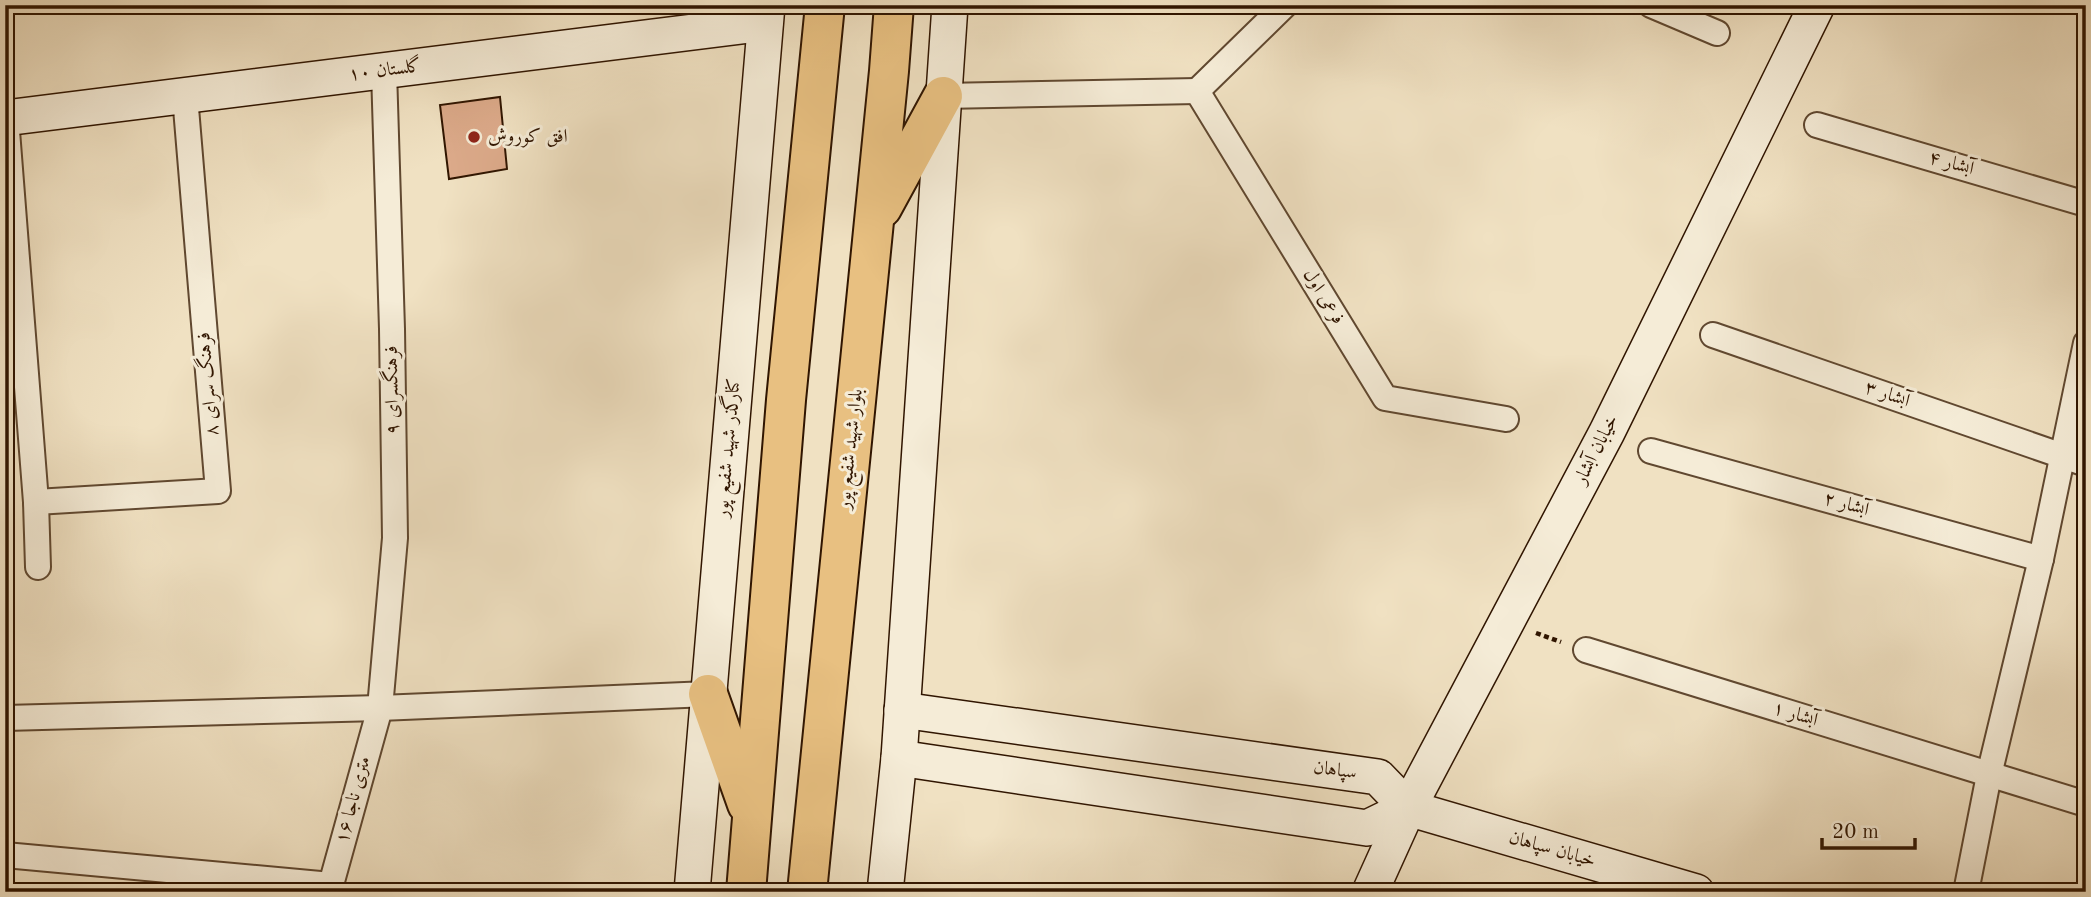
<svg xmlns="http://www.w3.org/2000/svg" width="2091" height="897" font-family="'Old Standard TT',Amiri,serif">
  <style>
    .building { fill: #dcaa8a; stroke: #301500; stroke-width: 2 }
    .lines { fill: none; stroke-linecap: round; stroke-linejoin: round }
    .street-casing { stroke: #604830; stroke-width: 28 }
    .secondary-casing { stroke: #301500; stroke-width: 38 }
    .primary-casing { stroke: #301500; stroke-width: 42 }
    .path { stroke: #301500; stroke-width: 4.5; stroke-dasharray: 5 3.5; stroke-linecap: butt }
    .street { stroke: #f5ecd7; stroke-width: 24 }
    .secondary { stroke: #f5ecd7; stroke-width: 35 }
    .primary { stroke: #e8c081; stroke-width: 38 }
    .poi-dot { fill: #8f2418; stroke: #f5ecd7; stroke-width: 2.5 }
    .labels { text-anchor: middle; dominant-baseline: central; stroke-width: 6; stroke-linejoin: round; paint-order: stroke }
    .street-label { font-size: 19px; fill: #301500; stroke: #f5ecd7 }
    .poi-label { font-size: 19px; fill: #301500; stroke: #f5ecd7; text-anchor: start }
  </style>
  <rect width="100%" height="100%" fill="#f0e1c2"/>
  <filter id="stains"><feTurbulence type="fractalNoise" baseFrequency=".00286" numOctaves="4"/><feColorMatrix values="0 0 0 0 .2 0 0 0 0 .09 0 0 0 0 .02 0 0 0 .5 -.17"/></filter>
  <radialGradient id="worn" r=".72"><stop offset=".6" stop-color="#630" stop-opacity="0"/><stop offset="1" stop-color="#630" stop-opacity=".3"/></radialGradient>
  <path class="building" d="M500,97L507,169L449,179L440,105Z"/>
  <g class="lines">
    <g class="street-casing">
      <g id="street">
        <path d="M1651,5L1717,33"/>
        <path d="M1197,91L1385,398L1506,419"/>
        <path d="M1197,91L1285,5"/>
        <path d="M943,96L1197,91"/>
        <path d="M6,118L36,502L38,567"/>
        <path d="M1817,125L2086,204"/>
        <path d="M1713,335L2086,464"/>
        <path d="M1651,451L2041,559"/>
        <path d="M36,502L218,491L185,96"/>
        <path d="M1586,650L2086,804"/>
        <path d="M5,718L380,708L708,694"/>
        <path d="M5,855L331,885"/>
        <path d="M329,892L380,708L395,538L392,329L384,71"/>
        <path d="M1966,892L1989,775L2041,559L2086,343"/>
      </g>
    </g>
    <g class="secondary-casing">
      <g id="secondary">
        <path d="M5,118L765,23"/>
        <path d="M902,710L1378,777L1408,808L1696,892"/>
        <path d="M899,758L1367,828L1408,808"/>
        <path d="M692,892L767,5"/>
        <path d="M885,892L899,758L950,5"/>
        <path d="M1370,892L1408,808L1607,432L1817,5"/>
      </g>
    </g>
    <g class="primary-casing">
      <g id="primary">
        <path d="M882,208L943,96"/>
        <path d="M708,694L747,804"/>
        <path d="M746,892L786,400L825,5"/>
        <path d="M807,892L889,71L894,5"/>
      </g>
    </g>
    <path class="path" d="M1536,633L1561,642"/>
    <use href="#street" class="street"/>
    <use href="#secondary" class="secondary"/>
    <use href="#primary" class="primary"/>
  </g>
  <circle class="poi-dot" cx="474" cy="137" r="7"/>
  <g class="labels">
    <g class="street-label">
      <text transform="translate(385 71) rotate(-7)">گلستان ۱۰</text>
      <text transform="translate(1951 164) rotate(16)">آبشار ۴</text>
      <text transform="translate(1323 297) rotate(58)">فرعی اول</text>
      <text transform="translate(209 384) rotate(-95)">فرهنگ سرای ۸</text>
      <text transform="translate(393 390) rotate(-91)">فرهنگسرای ۹</text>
      <text transform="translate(1887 395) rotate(19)">آبشار ۳</text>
      <text transform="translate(729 448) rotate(-85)">کنارگذر شهید شفیع پور</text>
      <text transform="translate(851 449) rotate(-84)">بلوار شهید شفیع پور</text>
      <text transform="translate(1597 450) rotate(-63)">خیابان آبشار</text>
      <text transform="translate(1846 505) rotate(16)">آبشار ۲</text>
      <text transform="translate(1795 715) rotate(17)">آبشار ۱</text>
      <text transform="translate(1335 771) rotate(8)">سپاهان</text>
      <text transform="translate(354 800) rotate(-75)">۱۶ متری ناجا</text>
      <text transform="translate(1552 850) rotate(16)">خیابان سپاهان</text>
    </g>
    <g class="poi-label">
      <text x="488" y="137">افق کوروش</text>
    </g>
  </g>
  <rect width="2091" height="897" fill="none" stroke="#f0e1c2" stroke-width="28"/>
  <rect x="7" y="7" width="2077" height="883" fill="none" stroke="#301500" stroke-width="3.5"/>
  <rect x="14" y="14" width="2063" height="869" fill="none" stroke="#301500" stroke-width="2"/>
  <path d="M1822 838v10h93v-10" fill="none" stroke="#301500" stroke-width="3.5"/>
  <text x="1832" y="838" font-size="21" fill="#301500" stroke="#f5ecd7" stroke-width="5" paint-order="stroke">20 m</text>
  <rect width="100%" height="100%" filter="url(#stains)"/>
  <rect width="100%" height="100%" fill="url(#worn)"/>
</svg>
